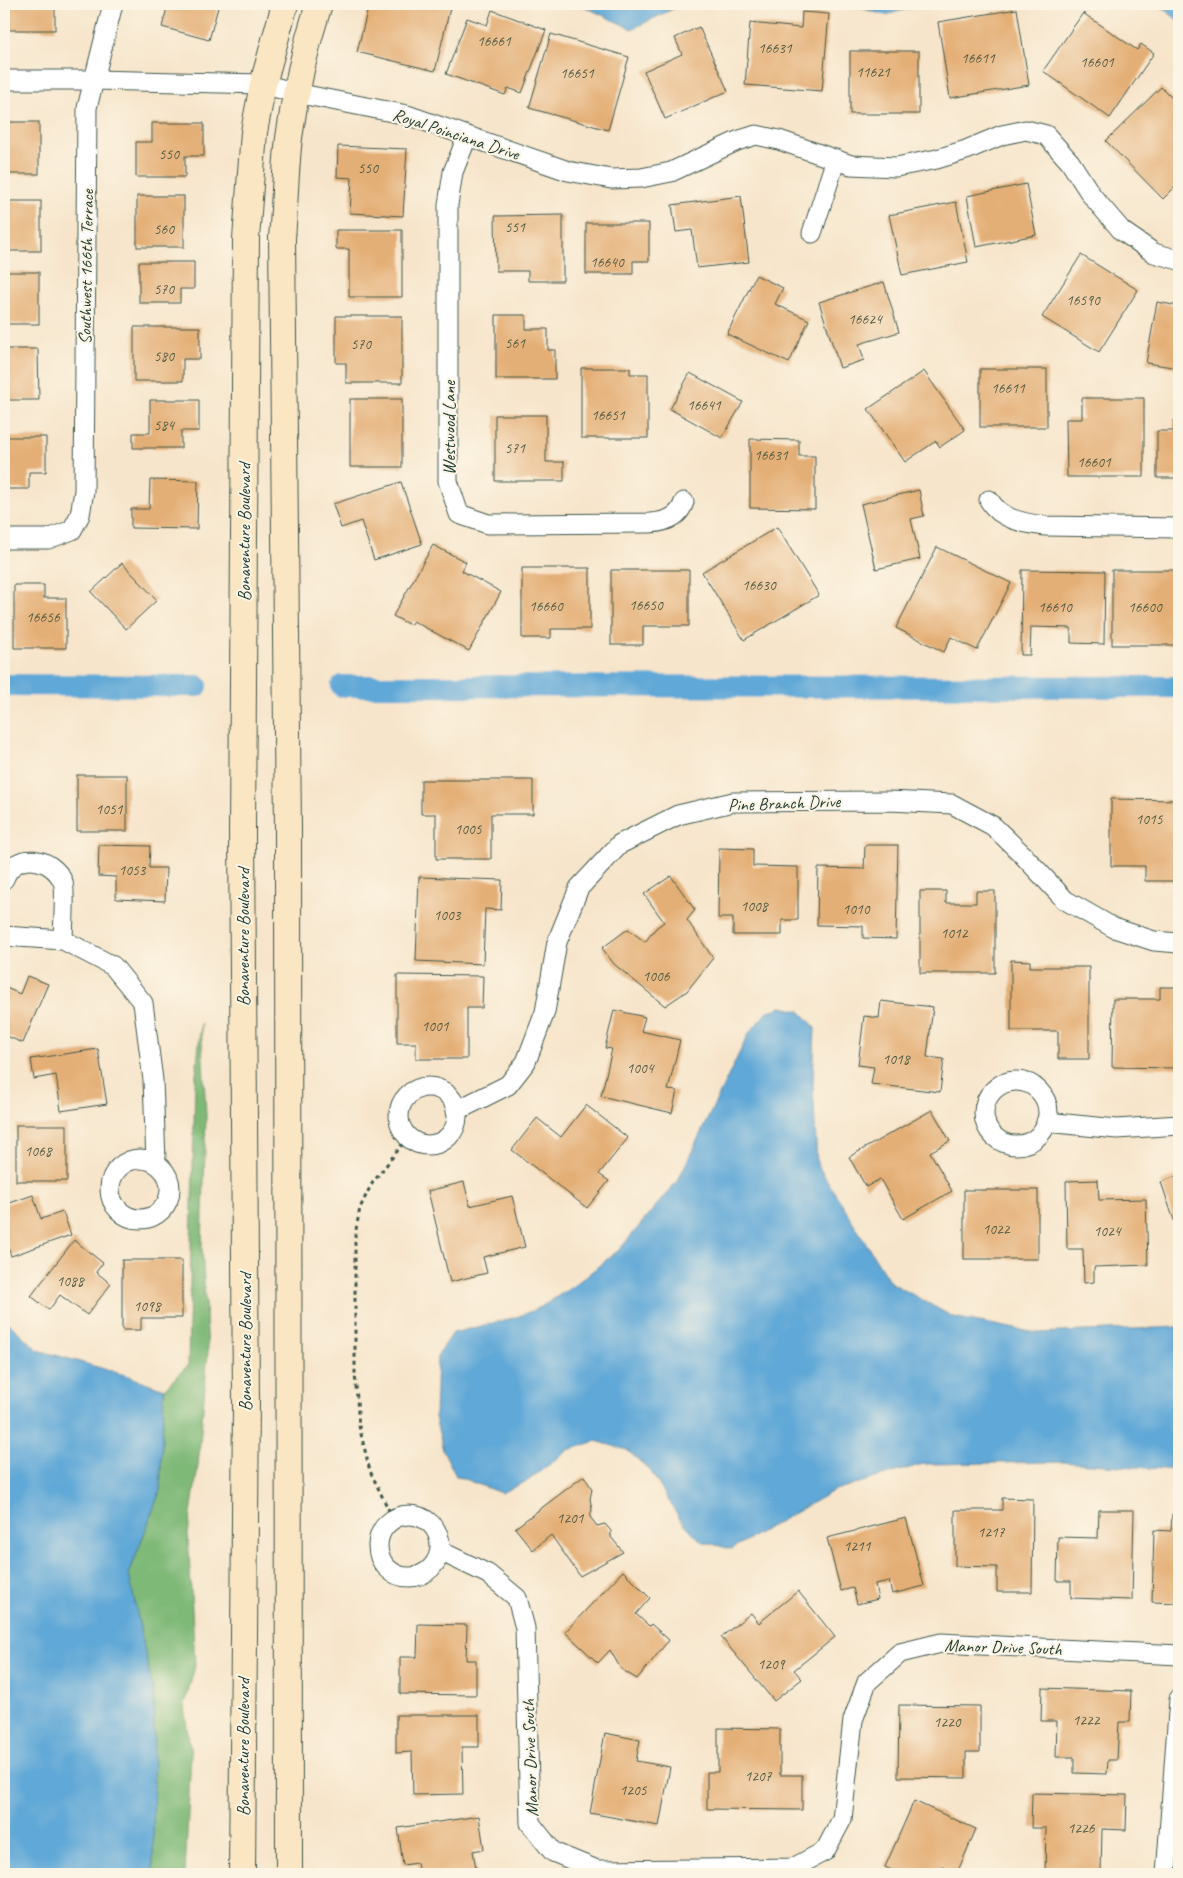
<svg xmlns="http://www.w3.org/2000/svg" width="1183" height="1878" font-family="Caveat,sans-serif">
  <style>
    .forest { fill: #7fb978; stroke: #4f7b56 }
    .water { fill: #60a8d7; stroke: #407286 }
    .lines { fill: none; stroke-linecap: round; stroke-linejoin: round }
    .canal { stroke: #60a8d7; stroke-width: 22 }
    .building { fill: #e4af76 }
    .street-casing { stroke: #3f564b; stroke-width: 21 }
    .secondary-casing { stroke: #3f564b; stroke-width: 28 }
    .path { stroke: #3f564b; stroke-width: 3; stroke-dasharray: 4 4; stroke-linecap: butt }
    .street { stroke: #fff; stroke-width: 19 }
    .secondary { stroke: #fbe6c4; stroke-width: 26 }
    .labels { text-anchor: middle; dominant-baseline: central; stroke-width: 4; stroke-linejoin: round; paint-order: stroke }
    .number-label { font-size: 15px; fill: #505a44 }
    .street-label { font-size: 18px; fill: #1f3d34; stroke: #fcf5e5 }
  </style>
  <rect width="100%" height="100%" fill="#fcf5e5"/>
  <filter id="ink" filterUnits="userSpaceOnUse"><feTurbulence type="fractalNoise" baseFrequency=".02" numOctaves="2"/><feDisplacementMap in="SourceGraphic" scale="10" xChannelSelector="R" yChannelSelector="G"/><feConvolveMatrix kernelMatrix="1 2 1 2 8 2 1 2 1" color-interpolation-filters="sRGB"/></filter>
  <filter id="wash" filterUnits="userSpaceOnUse"><feTurbulence type="fractalNoise" baseFrequency=".0096" numOctaves="4" result="noise"/><feDisplacementMap in="SourceGraphic" scale="20" xChannelSelector="R" yChannelSelector="G"/><feGaussianBlur stdDeviation="1.12" result="paint"/><feColorMatrix in="noise" values="0 0 0 0 0 0 0 0 0 0 0 0 0 0 0 0 0 1.4 0 .05"/><feComposite in="paint" operator="in"/></filter>
  <g filter="url(#wash)">
    <rect width="100%" height="100%" fill="#f7e5cb"/>
    <path class="forest" d="M201,1023L206,1116L202,1246L208,1351L198,1466L188,1534L195,1666L184,1707L191,1754L185,1874H153L154,1697L129,1574L160,1491L164,1389L188,1365L195,1085Z"/>
    <g class="water">
      <path d="M579,4H683L632,29Z"/>
      <path d="M847,4H928L885,15Z"/>
      <path d="M1158,4H1179V21Z"/>
      <path d="M782,1007L800,1011L815,1027L813,1084L817,1164L890,1282L953,1317L1037,1333L1179,1327V1470L1062,1462L923,1464L835,1490L731,1549L701,1541L680,1519L650,1470L627,1450L596,1441L568,1450L529,1480L501,1493L456,1476L443,1450L435,1417L437,1356L453,1333L517,1317L541,1307L572,1287L619,1250L678,1180L749,1033L768,1011Z"/>
      <path d="M4,1319L38,1350L125,1375L164,1389L160,1491L129,1574L154,1697L153,1874H4Z"/>
    </g>
    <g class="lines">
      <g class="canal">
        <path d="M4,685L197,686"/>
        <path d="M342,686L1179,687"/>
      </g>
    </g>
    <g id="blocks">
      <g class="building">
        <rect x="4" y="4" width="51" height="26"/>
        <path d="M168,4H219L209,40L162,27Z"/>
        <path d="M369,4H451L435,71L357,52Z"/>
        <path d="M1017,9L1029,85L950,98L938,22Z"/>
        <path d="M492,10L546,30L522,93L508,88L505,95L446,74L467,18L487,25Z"/>
        <path d="M802,12L829,14L822,91L745,85L750,23L801,28Z"/>
        <path d="M1083,13L1137,50L1141,44L1154,53L1110,118L1043,71Z"/>
        <path d="M699,27L728,91L665,119L644,71L682,54L675,38Z"/>
        <path d="M551,34L629,57L608,130L529,108Z"/>
        <rect x="850" y="51" width="69" height="63"/>
        <path d="M1161,87L1179,105V183L1163,199L1106,141Z"/>
        <rect x="4" y="122" width="35" height="52"/>
        <path d="M152,123H204V156H185V177H136V142H152Z"/>
        <path d="M338,146L407,149L403,216L350,213L352,178L337,177Z"/>
        <path d="M1026,184L1036,235L976,247L967,196Z"/>
        <rect x="137" y="196" width="47" height="51"/>
        <path d="M741,196L749,262L697,268L692,230L676,232L672,205Z"/>
        <rect x="4" y="201" width="37" height="50"/>
        <path d="M956,202L968,262L902,275L889,215Z"/>
        <path d="M563,215V281H528V271H496L495,216Z"/>
        <path d="M586,223H649V261H633V274H586Z"/>
        <path d="M336,230H402V297H349V249H336Z"/>
        <path d="M1081,255L1138,290L1099,352L1042,317Z"/>
        <path d="M139,262H194V289H180V303H139Z"/>
        <rect x="4" y="272" width="35" height="52"/>
        <path d="M756,275L783,288L775,304L809,320L789,363L727,334Z"/>
        <path d="M884,282L899,332L859,344L864,360L840,368L819,302Z"/>
        <path d="M1157,302L1179,306V368L1146,363Z"/>
        <path d="M496,315H526V329H548V350H555V379H496Z"/>
        <path d="M336,316H402V383H346V363H336Z"/>
        <path d="M134,327H200V359H183V381H134Z"/>
        <path d="M4,349H38L39,400H4Z"/>
        <path d="M581,368H630V374H648V438H581Z"/>
        <rect x="980" y="369" width="67" height="58"/>
        <path d="M924,371L965,430L940,447L936,441L905,462L868,409Z"/>
        <path d="M690,373L743,402L722,438L670,409Z"/>
        <path d="M1082,398H1144V477H1067L1066,419H1082Z"/>
        <rect x="350" y="399" width="52" height="68"/>
        <path d="M150,400H199V431H181V448H133V433H150Z"/>
        <path d="M495,415H546V462H564V481H495Z"/>
        <path d="M1174,420H1179V478H1157V431H1174Z"/>
        <path d="M4,437H46V472H29V489H4Z"/>
        <path d="M750,439L799,440V456H815V509L750,508Z"/>
        <path d="M150,480L198,481L197,529L131,528V509H149Z"/>
        <path d="M401,482L422,544L374,560L361,521L341,528L333,504Z"/>
        <path d="M919,490L924,516L911,519L920,559L876,569L861,504Z"/>
        <path d="M777,527L819,595L744,640L702,572Z"/>
        <path d="M433,545L466,562L462,571L501,592L469,651L413,621L410,625L393,616Z"/>
        <path d="M937,547L1011,583L977,650L951,637L944,652L896,628Z"/>
        <path d="M122,563L157,600L126,629L91,592Z"/>
        <path d="M522,568H590V629H551V638H522Z"/>
        <path d="M611,570H689V626H643V645H611Z"/>
        <path d="M1022,570L1105,571L1104,644L1071,643V628L1031,627L1030,655H1021Z"/>
        <rect x="1112" y="570" width="67" height="75"/>
        <path d="M14,585H44V598H66V648H14Z"/>
        <rect x="77" y="775" width="50" height="56"/>
        <path d="M421,780H533V814H491V859H436V814H421Z"/>
        <path d="M1111,799L1179,800V881H1145V866H1111Z"/>
        <path d="M99,845L150,846L149,868H166L165,901L116,899V877L98,876Z"/>
        <path d="M865,845H898L896,939L863,938V926L817,925L818,868L864,869Z"/>
        <path d="M719,848L753,849V866L798,867V920H782V935H733V918H718Z"/>
        <path d="M671,876L695,910L687,920L713,958L687,991L665,1006L614,964L602,948L628,929L645,942L656,928L664,922L644,894Z"/>
        <path d="M419,877L502,880L501,910L485,909L483,964L416,961Z"/>
        <path d="M920,891H946V903H976V891H995V973H920Z"/>
        <path d="M1011,960L1030,961V967H1089V1059H1058V1031H1011Z"/>
        <path d="M397,975L483,976L482,1008H467V1059H416V1043H397Z"/>
        <path d="M27,976L48,984L23,1043L4,1035V987L20,994Z"/>
        <path d="M1160,987H1179V1068L1112,1067L1113,999H1160Z"/>
        <path d="M881,1001L933,1007L927,1057L944,1059L940,1092L871,1084L874,1067L858,1065L864,1016L879,1018Z"/>
        <path d="M614,1010L645,1017L641,1031L680,1040L668,1090L677,1091L672,1113L601,1096L612,1049L605,1048Z"/>
        <path d="M98,1049L107,1104L61,1111L56,1075L34,1079L31,1059Z"/>
        <path d="M586,1105L628,1138L599,1174L609,1181L587,1208L512,1150L537,1118L561,1137Z"/>
        <path d="M932,1110L950,1141L930,1152L952,1191L903,1219L880,1179L866,1187L849,1157Z"/>
        <rect x="16" y="1125" width="51" height="56"/>
        <path d="M1179,1175V1235L1161,1182Z"/>
        <path d="M1098,1180L1099,1200L1146,1199L1148,1265L1094,1267V1282L1084,1283L1083,1249H1067L1066,1181Z"/>
        <path d="M464,1182L470,1206L512,1196L525,1247L483,1257L487,1273L450,1282L428,1191Z"/>
        <rect x="964" y="1190" width="74" height="69"/>
        <path d="M33,1195L41,1219L63,1212L71,1235L11,1256L4,1237V1205Z"/>
        <path d="M74,1240L103,1263L96,1272L111,1284L87,1315L60,1295L49,1310L31,1296Z"/>
        <path d="M122,1260H182V1318H141V1330H122Z"/>
        <path d="M584,1476L592,1489L590,1499L592,1509L590,1517L597,1526L605,1524L611,1531V1537L623,1552L580,1576L551,1535L533,1550L515,1528Z"/>
        <path d="M1002,1498L1033,1499L1032,1592H997V1567L955,1566V1510H1002Z"/>
        <path d="M1099,1510H1134L1132,1600L1071,1598V1581H1057L1058,1537L1098,1538Z"/>
        <path d="M1172,1514H1179V1603L1152,1602L1154,1530L1171,1531Z"/>
        <path d="M906,1518L924,1586L892,1594L889,1581L875,1584L878,1599L857,1604L853,1588L841,1591L827,1538Z"/>
        <path d="M623,1571L650,1598L636,1614L649,1626L651,1624L669,1640L637,1679L621,1669L610,1650L598,1663L565,1632Z"/>
        <path d="M798,1591L835,1637L794,1670L802,1679L774,1701L721,1637L751,1613L759,1623Z"/>
        <path d="M418,1624L467,1625L466,1660H476V1695L400,1694V1657H417Z"/>
        <path d="M1042,1688L1131,1691L1130,1722H1119L1117,1760H1108L1107,1774L1074,1773V1757H1056L1057,1721H1041Z"/>
        <path d="M899,1705L980,1706V1752H966V1778L898,1777Z"/>
        <path d="M396,1715H479V1747H462L463,1794L413,1795L412,1752L396,1753Z"/>
        <path d="M718,1728L780,1729V1775H802V1810L707,1809V1772H718Z"/>
        <path d="M605,1733L640,1740L636,1761L670,1767L659,1826L590,1813Z"/>
        <path d="M1032,1793L1127,1795L1126,1830L1102,1829L1101,1873L1045,1872L1046,1828H1031Z"/>
        <path d="M914,1801L976,1829L957,1873L940,1866L936,1874H900L885,1867Z"/>
        <path d="M479,1816L484,1849L473,1851L477,1874H419L417,1863L403,1865L398,1828Z"/>
      </g>
    </g>
  </g>
  <g filter="url(#ink)">
    <use href="#blocks" fill-opacity="0" stroke="#3f564b" stroke-width="1"/>
    <g class="lines">
      <g class="street-casing">
        <g id="street">
          <path d="M4,80H94L263,84L296,93L407,115L568,171L611,179L641,178L671,172L737,141L756,135L779,140L851,165L896,167L937,159L966,150L1002,135L1026,130L1046,135L1070,162L1092,196L1122,231L1154,253L1179,260"/>
          <path d="M467,137L453,172L448,205V481L459,514L488,524L650,523C665,522 679,518 684,502"/>
          <path d="M812,233L836,159"/>
          <path d="M989,500C1001,520 1024,523 1045,526L1179,528"/>
          <path d="M4,539H48L72,530L80,515L84,491L87,108L113,4"/>
          <path d="M4,879C15,851 52,856 63,882C66,889 63,930 63,940"/>
          <path d="M4,936L63,940L113,966L143,1003L153,1080L156,1162"/>
          <circle cx="1016" cy="1113" r="32"/>
          <circle cx="428" cy="1116" r="29"/>
          <path d="M456,1111L508,1085L526,1062L545,1012L557,942L579,888L620,844L678,815L733,802L889,801L952,804L993,826L1021,853L1065,900L1114,928L1154,941L1179,943"/>
          <path d="M1046,1122L1117,1129L1179,1125"/>
          <circle cx="140" cy="1189" r="30"/>
          <circle cx="409" cy="1546" r="31"/>
          <path d="M440,1551L488,1574L517,1598L525,1628L530,1823L553,1852L597,1870L793,1868L825,1851L842,1819L853,1720L867,1682L900,1653L941,1643L1179,1655"/>
          <path d="M1166,1874L1179,1699"/>
        </g>
      </g>
      <g class="secondary-casing">
        <g id="secondary">
          <path d="M242,1874L246,1401L242,833L246,239L254,132L263,84L285,4"/>
          <path d="M289,1874L288,830L282,238C285,205 285,171 289,138C295,93 305,47 319,4"/>
        </g>
      </g>
      <path class="path" d="M393,1519L370,1471L359,1426L355,1373V1235L360,1208L371,1185L408,1137"/>
      <use href="#street" class="street"/>
      <use href="#secondary" class="secondary"/>
    </g>
  </g>
  <g class="labels">
    <g class="number-label">
      <text x="494" y="41">16661</text>
      <text x="775" y="48">16631</text>
      <text x="978" y="58">16611</text>
      <text x="1097" y="62">16601</text>
      <text x="873" y="72">11621</text>
      <text x="577" y="73">16651</text>
      <text x="169" y="154">550</text>
      <text x="368" y="168">550</text>
      <text x="515" y="227">551</text>
      <text x="164" y="229">560</text>
      <text x="607" y="262">16640</text>
      <text x="164" y="289">570</text>
      <text x="1083" y="300">16590</text>
      <text x="865" y="319">16624</text>
      <text x="515" y="343">561</text>
      <text x="361" y="344">570</text>
      <text x="164" y="356">580</text>
      <text x="1008" y="388">16611</text>
      <text x="704" y="405">16641</text>
      <text x="608" y="415">16651</text>
      <text x="164" y="425">584</text>
      <text x="515" y="448">571</text>
      <text x="771" y="455">16631</text>
      <text x="1094" y="462">16601</text>
      <text x="759" y="585">16630</text>
      <text x="646" y="605">16650</text>
      <text x="546" y="606">16660</text>
      <text x="1055" y="607">16610</text>
      <text x="1145" y="607">16600</text>
      <text x="43" y="617">16656</text>
      <text x="109" y="809">1051</text>
      <text x="1149" y="819">1015</text>
      <text x="468" y="829">1005</text>
      <text x="132" y="870">1053</text>
      <text x="754" y="906">1008</text>
      <text x="856" y="909">1010</text>
      <text x="447" y="915">1003</text>
      <text x="954" y="933">1012</text>
      <text x="656" y="976">1006</text>
      <text x="435" y="1026">1001</text>
      <text x="896" y="1059">1018</text>
      <text x="640" y="1068">1004</text>
      <text x="38" y="1151">1068</text>
      <text x="996" y="1229">1022</text>
      <text x="1107" y="1231">1024</text>
      <text x="70" y="1281">1088</text>
      <text x="147" y="1306">1098</text>
      <text x="570" y="1518">1201</text>
      <text x="991" y="1532">1217</text>
      <text x="857" y="1546">1211</text>
      <text x="771" y="1664">1209</text>
      <text x="1086" y="1720">1222</text>
      <text x="947" y="1722">1220</text>
      <text x="758" y="1776">1207</text>
      <text x="633" y="1790">1205</text>
      <text x="1081" y="1828">1226</text>
    </g>
    <g class="street-label">
      <text transform="translate(456 134) rotate(18)">Royal Poinciana Drive</text>
      <text transform="translate(86 267) rotate(-89)">Southwest 166th Terrace</text>
      <text transform="translate(449 428) rotate(-90)">Westwood Lane</text>
      <text transform="translate(244 532) rotate(-90)">Bonaventure Boulevard</text>
      <text transform="translate(784 803) rotate(-2)">Pine Branch Drive</text>
      <text transform="translate(243 937) rotate(-90)">Bonaventure Boulevard</text>
      <text transform="translate(245 1342) rotate(-90)">Bonaventure Boulevard</text>
      <text transform="translate(1003 1647) rotate(2)">Manor Drive South</text>
      <text transform="translate(243 1747) rotate(-90)">Bonaventure Boulevard</text>
      <text transform="translate(530 1758) rotate(-92)">Manor Drive South</text>
    </g>
  </g>
  <rect width="1183" height="1878" fill="none" stroke="#fcf5e5" stroke-width="20"/>
</svg>
